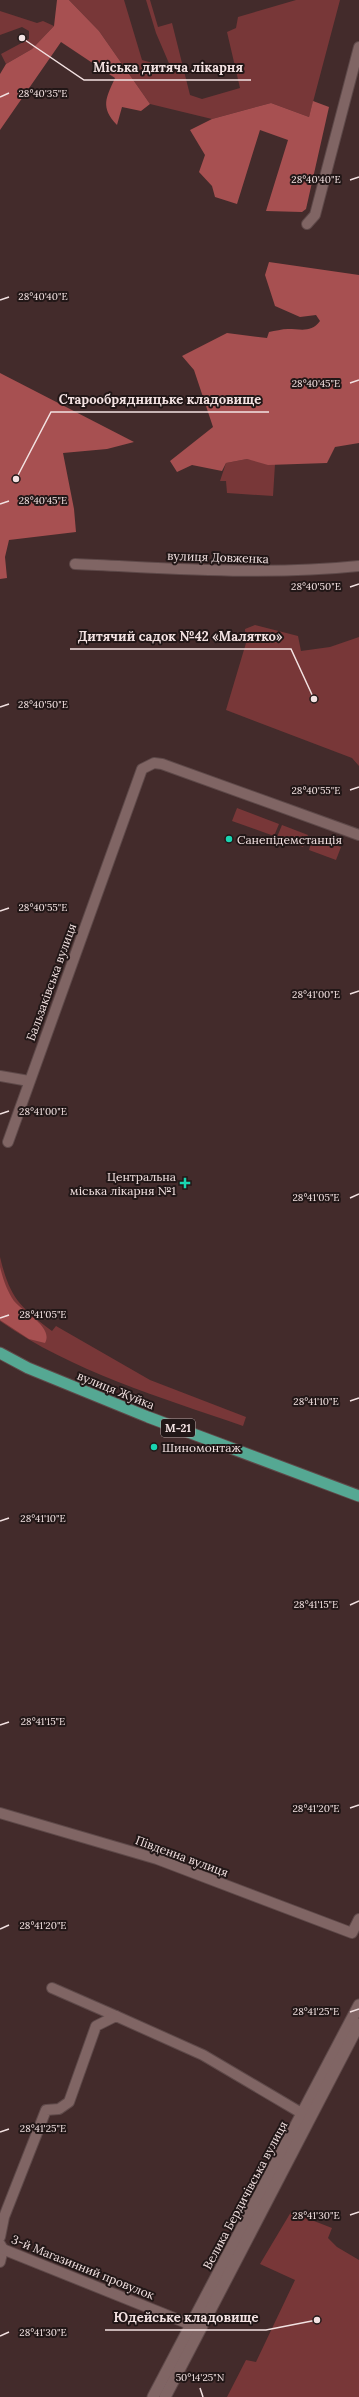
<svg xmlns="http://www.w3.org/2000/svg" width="359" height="2397" font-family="Lora,serif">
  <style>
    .green { fill: #783738 }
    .forest { fill: #a75051 }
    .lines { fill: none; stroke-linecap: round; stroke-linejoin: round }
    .minor-casing { stroke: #5e4949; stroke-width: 12 }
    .secondary-casing { stroke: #5e4949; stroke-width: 13 }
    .trunk-casing { stroke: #5e4949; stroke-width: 13 }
    .minor { stroke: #806564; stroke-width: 10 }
    .secondary { stroke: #806564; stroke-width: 11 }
    .trunk { stroke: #55a893; stroke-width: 11 }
    .ticks { fill: none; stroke: #f3e2e2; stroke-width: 1.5 }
    .poi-dot { fill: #19d5b2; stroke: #221717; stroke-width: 1.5 }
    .labels { text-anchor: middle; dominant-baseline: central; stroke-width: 4; stroke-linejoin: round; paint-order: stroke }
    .shield { fill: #221717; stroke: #b4a5a5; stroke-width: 1 }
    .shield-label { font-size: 11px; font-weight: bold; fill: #f3e2e2 }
    .street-label { font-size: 12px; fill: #f3e2e2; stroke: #221717 }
    .poi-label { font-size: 12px; fill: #f3e2e2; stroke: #221717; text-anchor: start }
    .ticks-label { font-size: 10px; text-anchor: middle; fill: #f3e2e2; stroke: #221717; stroke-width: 4; stroke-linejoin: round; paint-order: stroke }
    .leader { fill: none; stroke: #f3e2e2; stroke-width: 1.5 }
    .callout-dot { fill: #f3e2e2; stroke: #221717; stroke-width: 1.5 }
    .callout-label { font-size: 13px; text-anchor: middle; font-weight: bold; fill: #f3e2e2; stroke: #221717; stroke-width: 4; stroke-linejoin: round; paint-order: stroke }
  </style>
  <rect width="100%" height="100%" fill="#432b2b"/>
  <g class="green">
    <path d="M69,0H124L142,60L171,68L156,33L146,0H150L158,27L172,23L190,95L202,99L240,88L227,32L236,28L238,17L296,0H340L309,117L271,103L212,119L150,104L99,31Z"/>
    <path d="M0,11L37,23L43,21L54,26L32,49L6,64L1,54L29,39V31L22,27L0,35Z"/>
    <path d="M247,459L275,464L273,496L227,493L226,481H220L226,463Z"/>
    <path d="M255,625L298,636L301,651L330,647L359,637V766L352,758L226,710L246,643L245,629Z"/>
    <path d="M237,808L279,824L274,836L232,821Z"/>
    <path d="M282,825L308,835L303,847L277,837Z"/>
    <path d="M313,837L341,847L336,860L309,850Z"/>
    <path d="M0,1257C10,1298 19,1306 52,1331L56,1326L150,1380L246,1417L243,1426C160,1397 73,1372 0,1321Z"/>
    <path d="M291,2212L332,2228L328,2238L337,2247L359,2260V2397H227L246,2360L256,2362L295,2280L260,2264Z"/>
  </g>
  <g class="forest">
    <path d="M57,0H69L99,31L150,104L141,111L122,107L117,125C100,107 106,98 115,78L61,42L0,130V74L6,64L32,49L54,26Z"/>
    <path d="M313,101L329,107L306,209L302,212L266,211L288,140L260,130L237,204L215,197L212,186L199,172L205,155L190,130L212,119L271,103L309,117Z"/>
    <path d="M269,262L359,275V443L335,447L327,463L268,465L247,459L226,463L222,471L192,465L177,472L170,461L213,427L194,370L182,356L227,333L267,338L269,332C275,331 282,329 288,329C301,329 311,333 320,321L316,315L300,317L275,306L265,275Z"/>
    <path d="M0,373L134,442L107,449L63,453L74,509L76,532L9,540L5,557L7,578L0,579Z"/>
    <path d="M0,1267C3,1279 7,1291 14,1301C23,1312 54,1327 45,1343L29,1339L0,1320Z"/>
  </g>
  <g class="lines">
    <g class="minor-casing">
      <g id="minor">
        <path d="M307,224L315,215L359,47"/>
        <path d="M75,564C170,568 264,576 359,566"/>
        <path d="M0,1076L29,1081"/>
        <path d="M8,1142L142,769L154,763L162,764L359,835"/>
        <path d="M0,1813L157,1859L352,1933L359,1919"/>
        <path d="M52,1988L116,2016"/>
        <path d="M0,2237L4,2217L46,2110L59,2109L69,2102L96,2026L116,2016L203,2055L303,2114"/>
        <path d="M0,2244L3,2249L0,2262"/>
        <path d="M0,2248L199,2328"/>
      </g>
    </g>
    <g class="secondary-casing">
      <g id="secondary">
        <path d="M153,2397L359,2005"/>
        <path d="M165,2397L359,2024"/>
      </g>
    </g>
    <g class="trunk-casing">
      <path id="trunk" d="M0,1353L28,1368L148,1417L359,1496"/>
    </g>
    <use href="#minor" class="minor"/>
    <use href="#secondary" class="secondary"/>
    <use href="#trunk" class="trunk"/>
  </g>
  <path class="ticks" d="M0,97L9,93M350,180L359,177M0,300L9,297M350,383L359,380M0,504L9,501M350,587L359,584M0,707L9,704M350,790L359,787M0,911L9,908M350,994L359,991M0,1114L9,1111M350,1198L359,1194M0,1318L9,1315M350,1401L359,1398M0,1521L9,1518M350,1605L359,1601M0,1725L9,1722M350,1808L359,1805M0,1929L9,1925M350,2012L359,2009M0,2132L9,2129M350,2215L359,2212M0,2336L9,2332M200,2388L203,2397"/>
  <g class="poi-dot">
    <circle cx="229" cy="839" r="4"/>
    <path d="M183 1177h4v4h4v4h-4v4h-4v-4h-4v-4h4z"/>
    <circle cx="154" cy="1447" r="4"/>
  </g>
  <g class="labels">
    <rect class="shield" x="161" y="1419" width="34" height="18" rx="3"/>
    <g class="shield-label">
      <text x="178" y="1428">М-21</text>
    </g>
    <g class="street-label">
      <text transform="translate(218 557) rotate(2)">вулиця Довженка</text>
      <text transform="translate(51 982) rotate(-70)">Бальзаківська вулиця</text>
      <text transform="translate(116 1390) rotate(22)">вулиця Жуйка</text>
      <text transform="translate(182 1856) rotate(20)">Південна вулиця</text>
      <text transform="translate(245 2195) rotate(-62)">Велика Бердичівська вулиця</text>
      <text transform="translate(83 2267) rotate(22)">3-й Магазинний провулок</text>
    </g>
    <g class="poi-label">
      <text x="237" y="839">Санепідемстанція</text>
      <text x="176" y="1176" text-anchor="end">Центральна<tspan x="176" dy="14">міська лікарня №1</tspan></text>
      <text x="162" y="1447">Шиномонтаж</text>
    </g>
  </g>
  <g class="ticks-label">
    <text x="43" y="97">28°40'35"E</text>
    <text x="316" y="183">28°40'40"E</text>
    <text x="43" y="300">28°40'40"E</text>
    <text x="316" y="387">28°40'45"E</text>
    <text x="43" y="504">28°40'45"E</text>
    <text x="316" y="590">28°40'50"E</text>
    <text x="43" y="708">28°40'50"E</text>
    <text x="316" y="794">28°40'55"E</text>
    <text x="43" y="911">28°40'55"E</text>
    <text x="316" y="998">28°41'00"E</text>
    <text x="43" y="1115">28°41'00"E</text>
    <text x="316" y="1201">28°41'05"E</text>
    <text x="43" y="1318">28°41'05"E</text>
    <text x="316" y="1405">28°41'10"E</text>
    <text x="43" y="1522">28°41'10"E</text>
    <text x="316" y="1608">28°41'15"E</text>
    <text x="43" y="1725">28°41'15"E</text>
    <text x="316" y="1812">28°41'20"E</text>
    <text x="43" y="1929">28°41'20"E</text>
    <text x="316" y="2015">28°41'25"E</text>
    <text x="43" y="2132">28°41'25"E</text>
    <text x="316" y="2219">28°41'30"E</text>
    <text x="43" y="2336">28°41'30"E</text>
    <text x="200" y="2381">50°14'25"N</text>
  </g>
  <path class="leader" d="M22 38L84 80H251M16 479L51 412H269M314 699L291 649H70M317 2320L266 2330H105"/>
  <g class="callout-dot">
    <circle cx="22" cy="38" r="4"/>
    <circle cx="16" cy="479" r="4"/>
    <circle cx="314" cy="699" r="4"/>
    <circle cx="317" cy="2320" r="4"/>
  </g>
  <g class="callout-label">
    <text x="168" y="72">Міська дитяча лікарня</text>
    <text x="160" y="404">Старообрядницьке кладовище</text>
    <text x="180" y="641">Дитячий садок №42 «Малятко»</text>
    <text x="186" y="2322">Юдейське кладовище</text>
  </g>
</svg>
